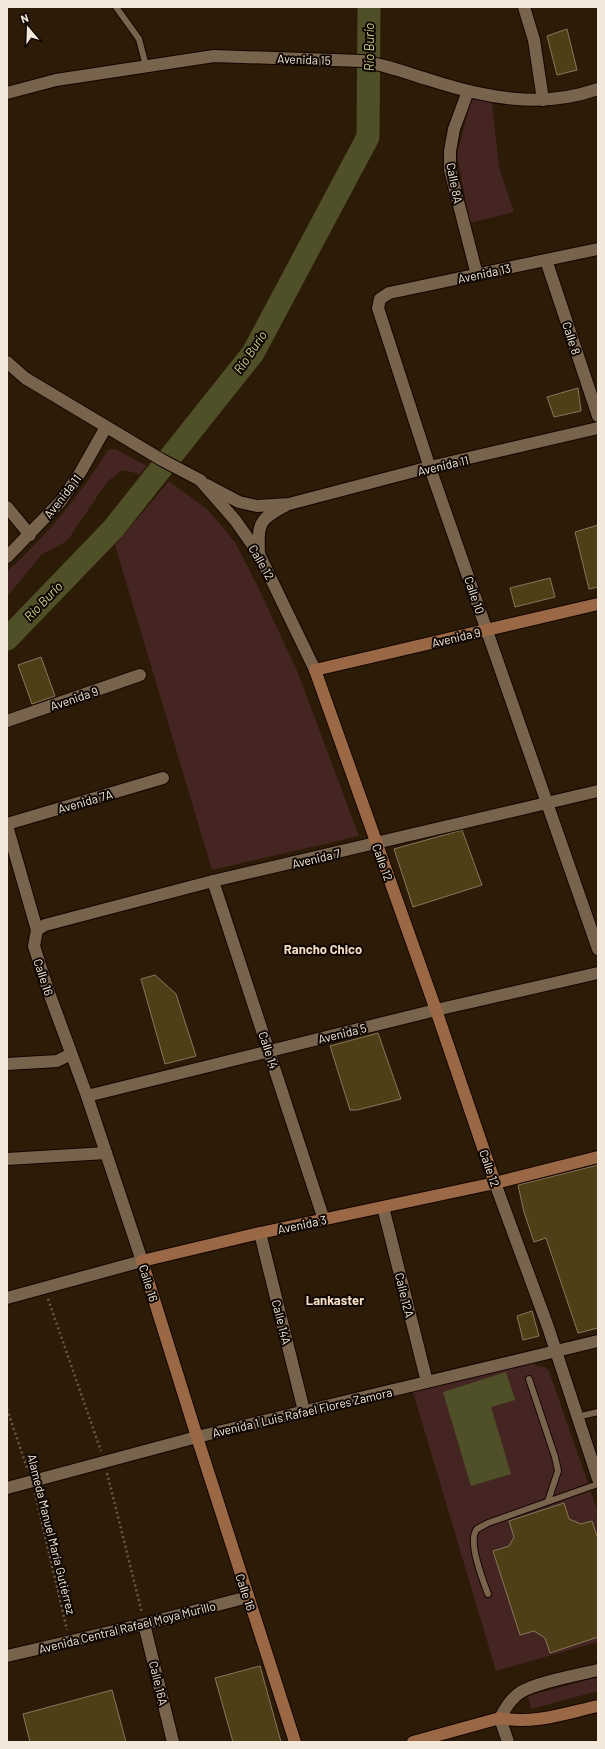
<svg xmlns="http://www.w3.org/2000/svg" width="605" height="1749" font-family="Barlow,sans-serif">
  <style>
    .green { fill: #452522 }
    .water { fill: #4f5027 }
    .lines { fill: none; stroke-linecap: round; stroke-linejoin: round }
    .river { stroke: #4f5027; stroke-width: 23 }
    .building { fill: #4e3f16; stroke: #84795d }
    .lane-casing { stroke: #140500; stroke-width: 8 }
    .street-casing { stroke: #140500; stroke-width: 14 }
    .secondary-casing { stroke: #140500; stroke-width: 14 }
    .path { stroke: #695a47; stroke-width: 2.5; stroke-dasharray: 2 3; stroke-linecap: butt }
    .lane { stroke: #78634d; stroke-width: 6 }
    .street { stroke: #78634d; stroke-width: 12 }
    .secondary { stroke: #9a6845; stroke-width: 12 }
    .labels { text-anchor: middle; dominant-baseline: central; stroke-width: 4; stroke-linejoin: round; paint-order: stroke }
    .street-label { font-size: 12px; fill: #f4e8db; stroke: #0f0702 }
    .water-label { font-size: 13px; font-style: italic; fill: #d0d28c; stroke: #0f0702 }
    .neighbourhood-label { font-size: 13px; font-weight: bold; fill: #f4dbc2; stroke: #0f0702 }
  </style>
  <rect width="100%" height="100%" fill="#2c1b06"/>
  <g class="green">
    <path d="M471,99L492,102L499,167L514,212L470,223L457,155Z"/>
    <path d="M115,449L147,466L140,474L122,470L107,482L67,541L41,555L7,597V571C47,536 80,495 108,450Z"/>
    <path d="M169,481L208,510L235,542L259,589L298,673L359,836L212,870L115,545Z"/>
    <path d="M529,1359L537,1366L544,1367L549,1371L598,1512V1642L496,1671L413,1392Z"/>
    <path d="M598,1677V1691L531,1709L528,1696Z"/>
  </g>
  <path class="water" d="M506,1372L515,1400L491,1407L511,1474L471,1486L443,1392Z"/>
  <g class="lines">
    <path class="river" d="M7,639L113,529L253,353L368,137L369,7"/>
  </g>
  <g class="building">
    <path d="M567,29L577,70L557,75L547,36Z"/>
    <path d="M578,388L581,411L554,417L547,397Z"/>
    <path d="M598,525V587L589,589L575,532Z"/>
    <path d="M550,578L555,597L515,607L510,588Z"/>
    <path d="M41,657L55,696L32,704L18,665Z"/>
    <path d="M462,830L482,885L413,907L394,849Z"/>
    <path d="M155,975L176,994L196,1056L165,1064L141,979Z"/>
    <path d="M378,1033L401,1099L357,1110H350L330,1046Z"/>
    <path d="M598,1165V1328L578,1333L546,1238L534,1242L524,1212L518,1185Z"/>
    <path d="M532,1311L539,1336L523,1340L517,1316Z"/>
    <path d="M564,1503L569,1519L581,1524L592,1521L598,1539V1637L550,1653L545,1638L534,1631L520,1635L493,1551L509,1546L514,1537L509,1521Z"/>
    <path d="M260,1666L281,1742H233L215,1678Z"/>
    <path d="M112,1690L126,1742H30L23,1714Z"/>
  </g>
  <g class="lines">
    <g class="lane-casing">
      <g id="lane">
        <path d="M116,7L139,39L146,66"/>
        <path d="M529,1379L555,1457L558,1471L548,1501"/>
        <path d="M577,1417L598,1412"/>
        <path d="M488,1594C483,1581 467,1540 477,1529C480,1527 485,1525 488,1523L598,1484"/>
      </g>
    </g>
    <g class="street-casing">
      <g id="street">
        <path d="M524,7L534,40L543,100"/>
        <path d="M468,91L454,129L450,151V170L477,275"/>
        <path d="M7,93L56,80L214,56L362,61C386,65 407,73 430,80C486,98 541,109 598,89"/>
        <path d="M598,249L389,293L380,299L378,308L428,462L598,949"/>
        <path d="M546,260L598,416"/>
        <path d="M7,362L25,378L162,460L200,480L235,520L259,554L315,670"/>
        <path d="M207,485L239,502L257,506L289,504L430,467L598,428"/>
        <path d="M7,507L30,535"/>
        <path d="M259,554C258,524 258,520 285,506"/>
        <path d="M7,557L61,501L80,473L106,427"/>
        <path d="M7,721L140,675"/>
        <path d="M7,824L163,778"/>
        <path d="M7,826L37,930L34,946L48,990L87,1096L142,1261L7,1298"/>
        <path d="M213,881L324,1220"/>
        <path d="M37,930L45,925L213,881L598,791"/>
        <path d="M7,1064L57,1061L71,1054"/>
        <path d="M87,1096L436,1010L598,973"/>
        <path d="M7,1159L106,1153"/>
        <path d="M495,1183L548,1327L598,1479"/>
        <path d="M383,1207L427,1382"/>
        <path d="M260,1233L304,1411"/>
        <path d="M7,1488L197,1437L598,1341"/>
        <path d="M144,1624L173,1742"/>
        <path d="M7,1656L144,1624L248,1597"/>
        <path d="M508,1742L500,1718C505,1709 511,1698 521,1692C537,1682 578,1675 598,1670"/>
      </g>
    </g>
    <g class="secondary-casing">
      <g id="secondary">
        <path d="M495,1183L436,1010L315,670L598,604"/>
        <path d="M295,1742L197,1437L142,1261L260,1233L495,1183L598,1157"/>
        <path d="M413,1742L500,1718C533,1725 566,1713 598,1706"/>
      </g>
    </g>
    <g class="path">
      <path d="M48,1299L101,1451"/>
      <path d="M7,1409L28,1471"/>
      <path d="M107,1473L142,1613"/>
      <path d="M35,1493L67,1630"/>
    </g>
    <use href="#lane" class="lane"/>
    <use href="#street" class="street"/>
    <use href="#secondary" class="secondary"/>
  </g>
  <g class="labels">
    <g class="street-label">
      <text transform="translate(304 59) rotate(2)">Avenida 15</text>
      <text transform="translate(455 183) rotate(79)">Calle 8A</text>
      <text transform="translate(484 273) rotate(-12)">Avenida 13</text>
      <text transform="translate(572 338) rotate(72)">Calle 8</text>
      <text transform="translate(443 465) rotate(-13)">Avenida 11</text>
      <text transform="translate(62 496) rotate(-52)">Avenida 11</text>
      <text transform="translate(262 562) rotate(60)">Calle 12</text>
      <text transform="translate(475 595) rotate(71)">Calle 10</text>
      <text transform="translate(456 637) rotate(-13)">Avenida 9</text>
      <text transform="translate(74 698) rotate(-19)">Avenida 9</text>
      <text transform="translate(85 801) rotate(-16)">Avenida 7A</text>
      <text transform="translate(316 858) rotate(-13)">Avenida 7</text>
      <text transform="translate(383 862) rotate(70)">Calle 12</text>
      <text transform="translate(44 977) rotate(72)">Calle 16</text>
      <text transform="translate(342 1033) rotate(-14)">Avenida 5</text>
      <text transform="translate(269 1050) rotate(72)">Calle 14</text>
      <text transform="translate(490 1168) rotate(71)">Calle 12</text>
      <text transform="translate(302 1224) rotate(-12)">Avenida 3</text>
      <text transform="translate(149 1283) rotate(73)">Calle 16</text>
      <text transform="translate(405 1295) rotate(76)">Calle 12A</text>
      <text transform="translate(282 1322) rotate(76)">Calle 14A</text>
      <text transform="translate(302 1412) rotate(-13)">Avenida 1 Luis Rafael Flores Zamora</text>
      <text transform="translate(52 1534) rotate(76)">Alameda Manuel María Gutiérrez</text>
      <text transform="translate(246 1592) rotate(72)">Calle 16</text>
      <text transform="translate(127 1627) rotate(-14)">Avenida Central Rafael Moya Murillo</text>
      <text transform="translate(159 1683) rotate(76)">Calle 16A</text>
    </g>
    <g class="water-label">
      <text transform="translate(369 47) rotate(-90)">Río Burío</text>
      <text transform="translate(250 352) rotate(-56)">Río Burío</text>
      <text transform="translate(43 601) rotate(-46)">Río Burío</text>
    </g>
    <g class="neighbourhood-label">
      <text x="323" y="949">Rancho Chico</text>
      <text x="335" y="1300">Lankaster</text>
    </g>
  </g>
  <rect width="605" height="1749" fill="none" stroke="#f4e8db" stroke-width="16"/>
  <g transform="translate(28 28) rotate(341)" stroke="#0f0702" stroke-width="3" paint-order="stroke">
  <path d="M0-3L7 15L0 10L-7 15Z" fill="#f4e8db"/>
  <text y="-6" font-size="11" font-weight="bold" text-anchor="middle" fill="#f4e8db">N</text>
  </g>
</svg>
